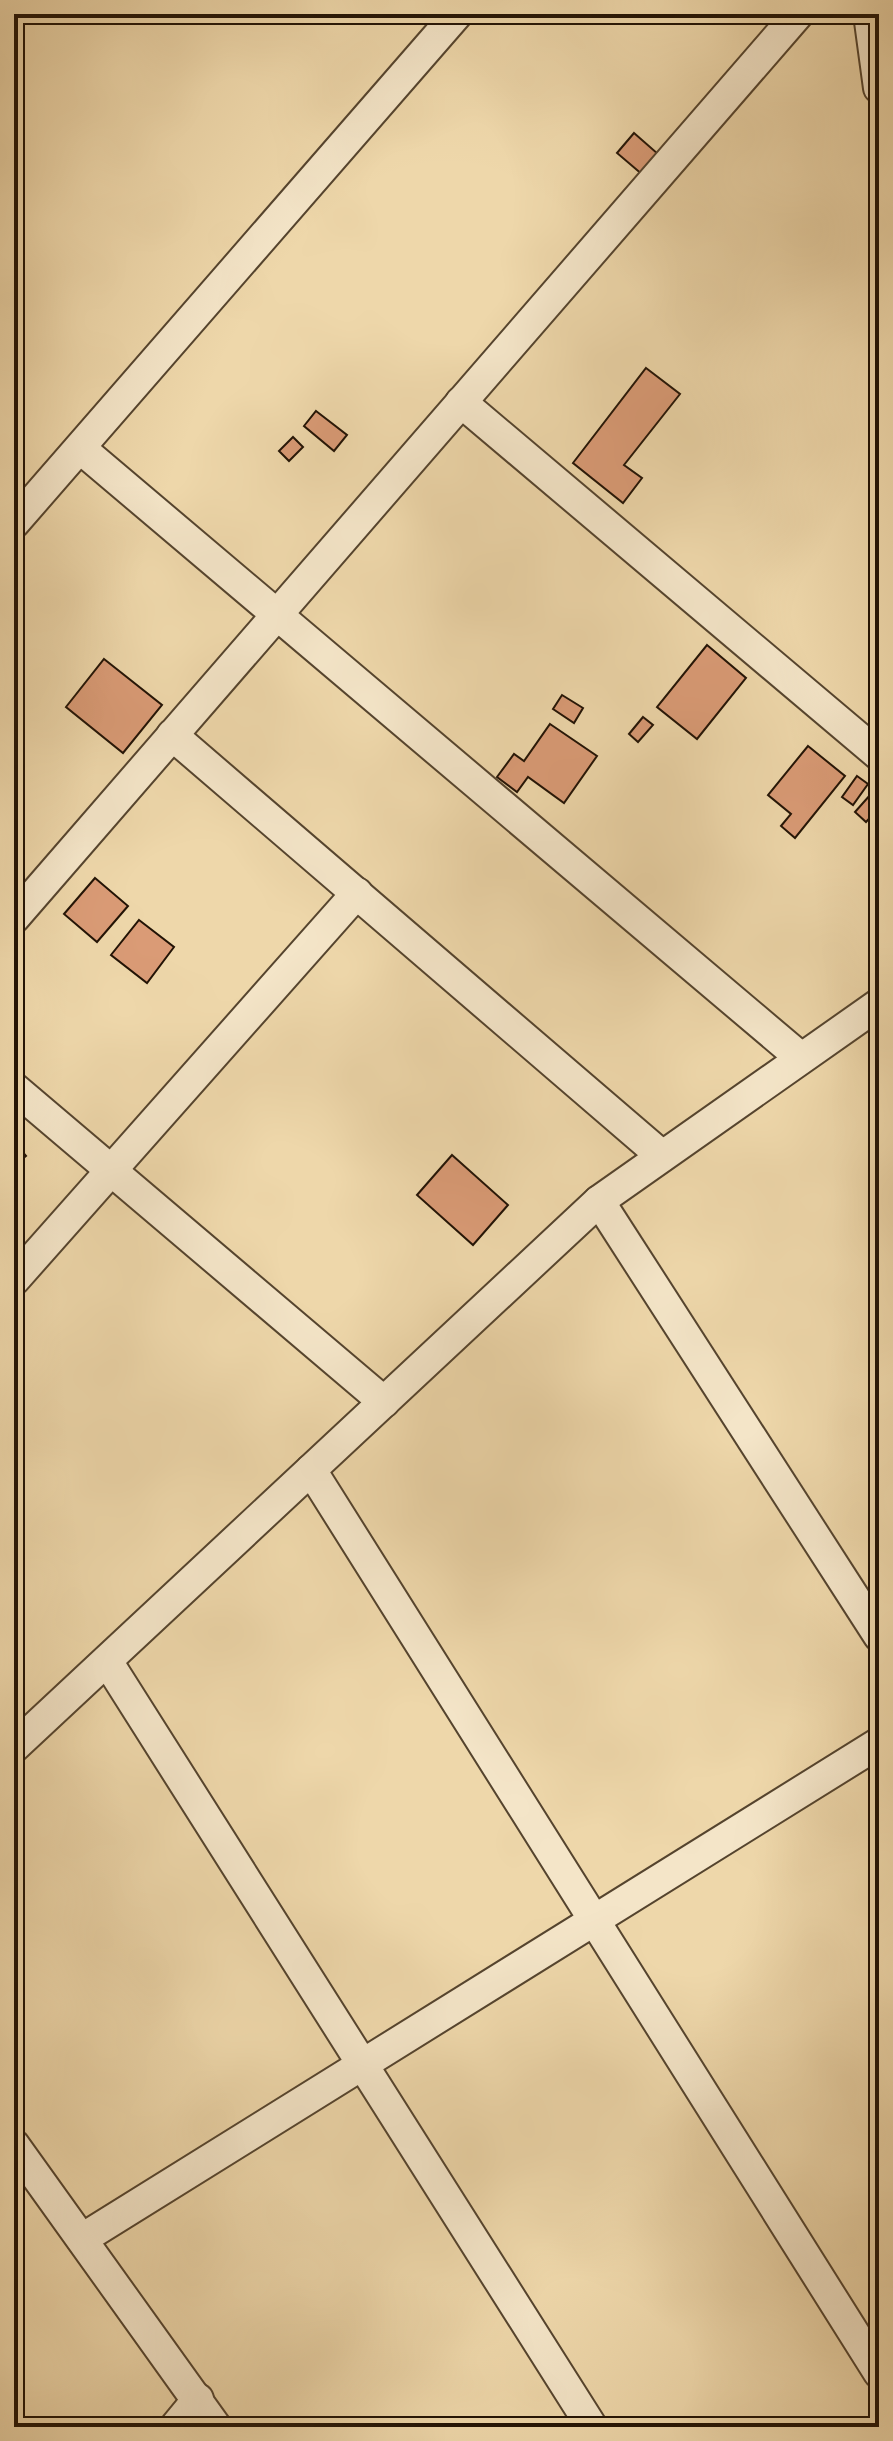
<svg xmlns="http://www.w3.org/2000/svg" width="893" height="2441" font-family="'EB Garamond',serif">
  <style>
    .building { fill: #da9b76; stroke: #221305; stroke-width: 2 }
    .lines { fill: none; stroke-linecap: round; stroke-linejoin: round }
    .minor-casing { stroke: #55442e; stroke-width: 34 }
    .minor { stroke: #f4e5c8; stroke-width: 30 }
  </style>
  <rect width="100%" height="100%" fill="#eed7aa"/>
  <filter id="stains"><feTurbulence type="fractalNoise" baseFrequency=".0025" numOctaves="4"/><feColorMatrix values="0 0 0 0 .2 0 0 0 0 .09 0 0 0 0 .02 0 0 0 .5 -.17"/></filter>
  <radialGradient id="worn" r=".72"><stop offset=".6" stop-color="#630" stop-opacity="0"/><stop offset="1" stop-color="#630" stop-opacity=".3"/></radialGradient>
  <g class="building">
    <path d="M634,133L666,161L650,181L617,153Z"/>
    <path d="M646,368L680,394L624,465L642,478L623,503L573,463Z"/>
    <path d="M316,411L347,435L334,451L304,426Z"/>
    <path d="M293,437L303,447L289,461L279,451Z"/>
    <path d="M707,645L746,678L697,739L657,707Z"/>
    <path d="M104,659L162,705L123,753L66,707Z"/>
    <path d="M562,695L583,708L574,723L553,709Z"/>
    <path d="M643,717L653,725L638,742L629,734Z"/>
    <path d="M550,724L597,756L564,803L528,777L517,792L497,777L514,754L524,761Z"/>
    <path d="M808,746L845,776L795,838L781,826L791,814L768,795Z"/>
    <path d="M857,776L868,784L853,805L842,797Z"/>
    <path d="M878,786L879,808L866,822L855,812Z"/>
    <path d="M95,878L128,906L97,942L64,914Z"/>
    <path d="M139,920L174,947L147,983L111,955Z"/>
    <path d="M14,1142L26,1156L14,1166Z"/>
    <path d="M452,1155L508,1205L473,1245L417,1195Z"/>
  </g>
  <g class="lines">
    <g class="minor-casing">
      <g id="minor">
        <path d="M869,14L879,88"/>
        <path d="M461,402L879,755"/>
        <path d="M80,448L801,1058"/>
        <path d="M14,523L457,14"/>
        <path d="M172,735L662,1156"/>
        <path d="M14,918L798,14"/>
        <path d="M14,1088L384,1402"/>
        <path d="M599,1201L879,1636"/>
        <path d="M14,1280L357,893"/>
        <path d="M311,1470L879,2373"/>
        <path d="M107,1661L592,2427"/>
        <path d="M14,1747L599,1201L879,1004"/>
        <path d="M14,2145L216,2427"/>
        <path d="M82,2239L879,1743"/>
        <path d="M175,2427L198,2399"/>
      </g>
    </g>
    <use href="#minor" class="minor"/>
  </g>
  <rect width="893" height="2441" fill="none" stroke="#eed7aa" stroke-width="48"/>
  <rect x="16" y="16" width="861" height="2409" fill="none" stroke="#221305" stroke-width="4"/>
  <rect x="24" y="24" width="845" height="2393" fill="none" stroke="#221305" stroke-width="2"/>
  <rect width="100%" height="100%" filter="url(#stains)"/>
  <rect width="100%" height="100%" fill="url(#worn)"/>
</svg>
